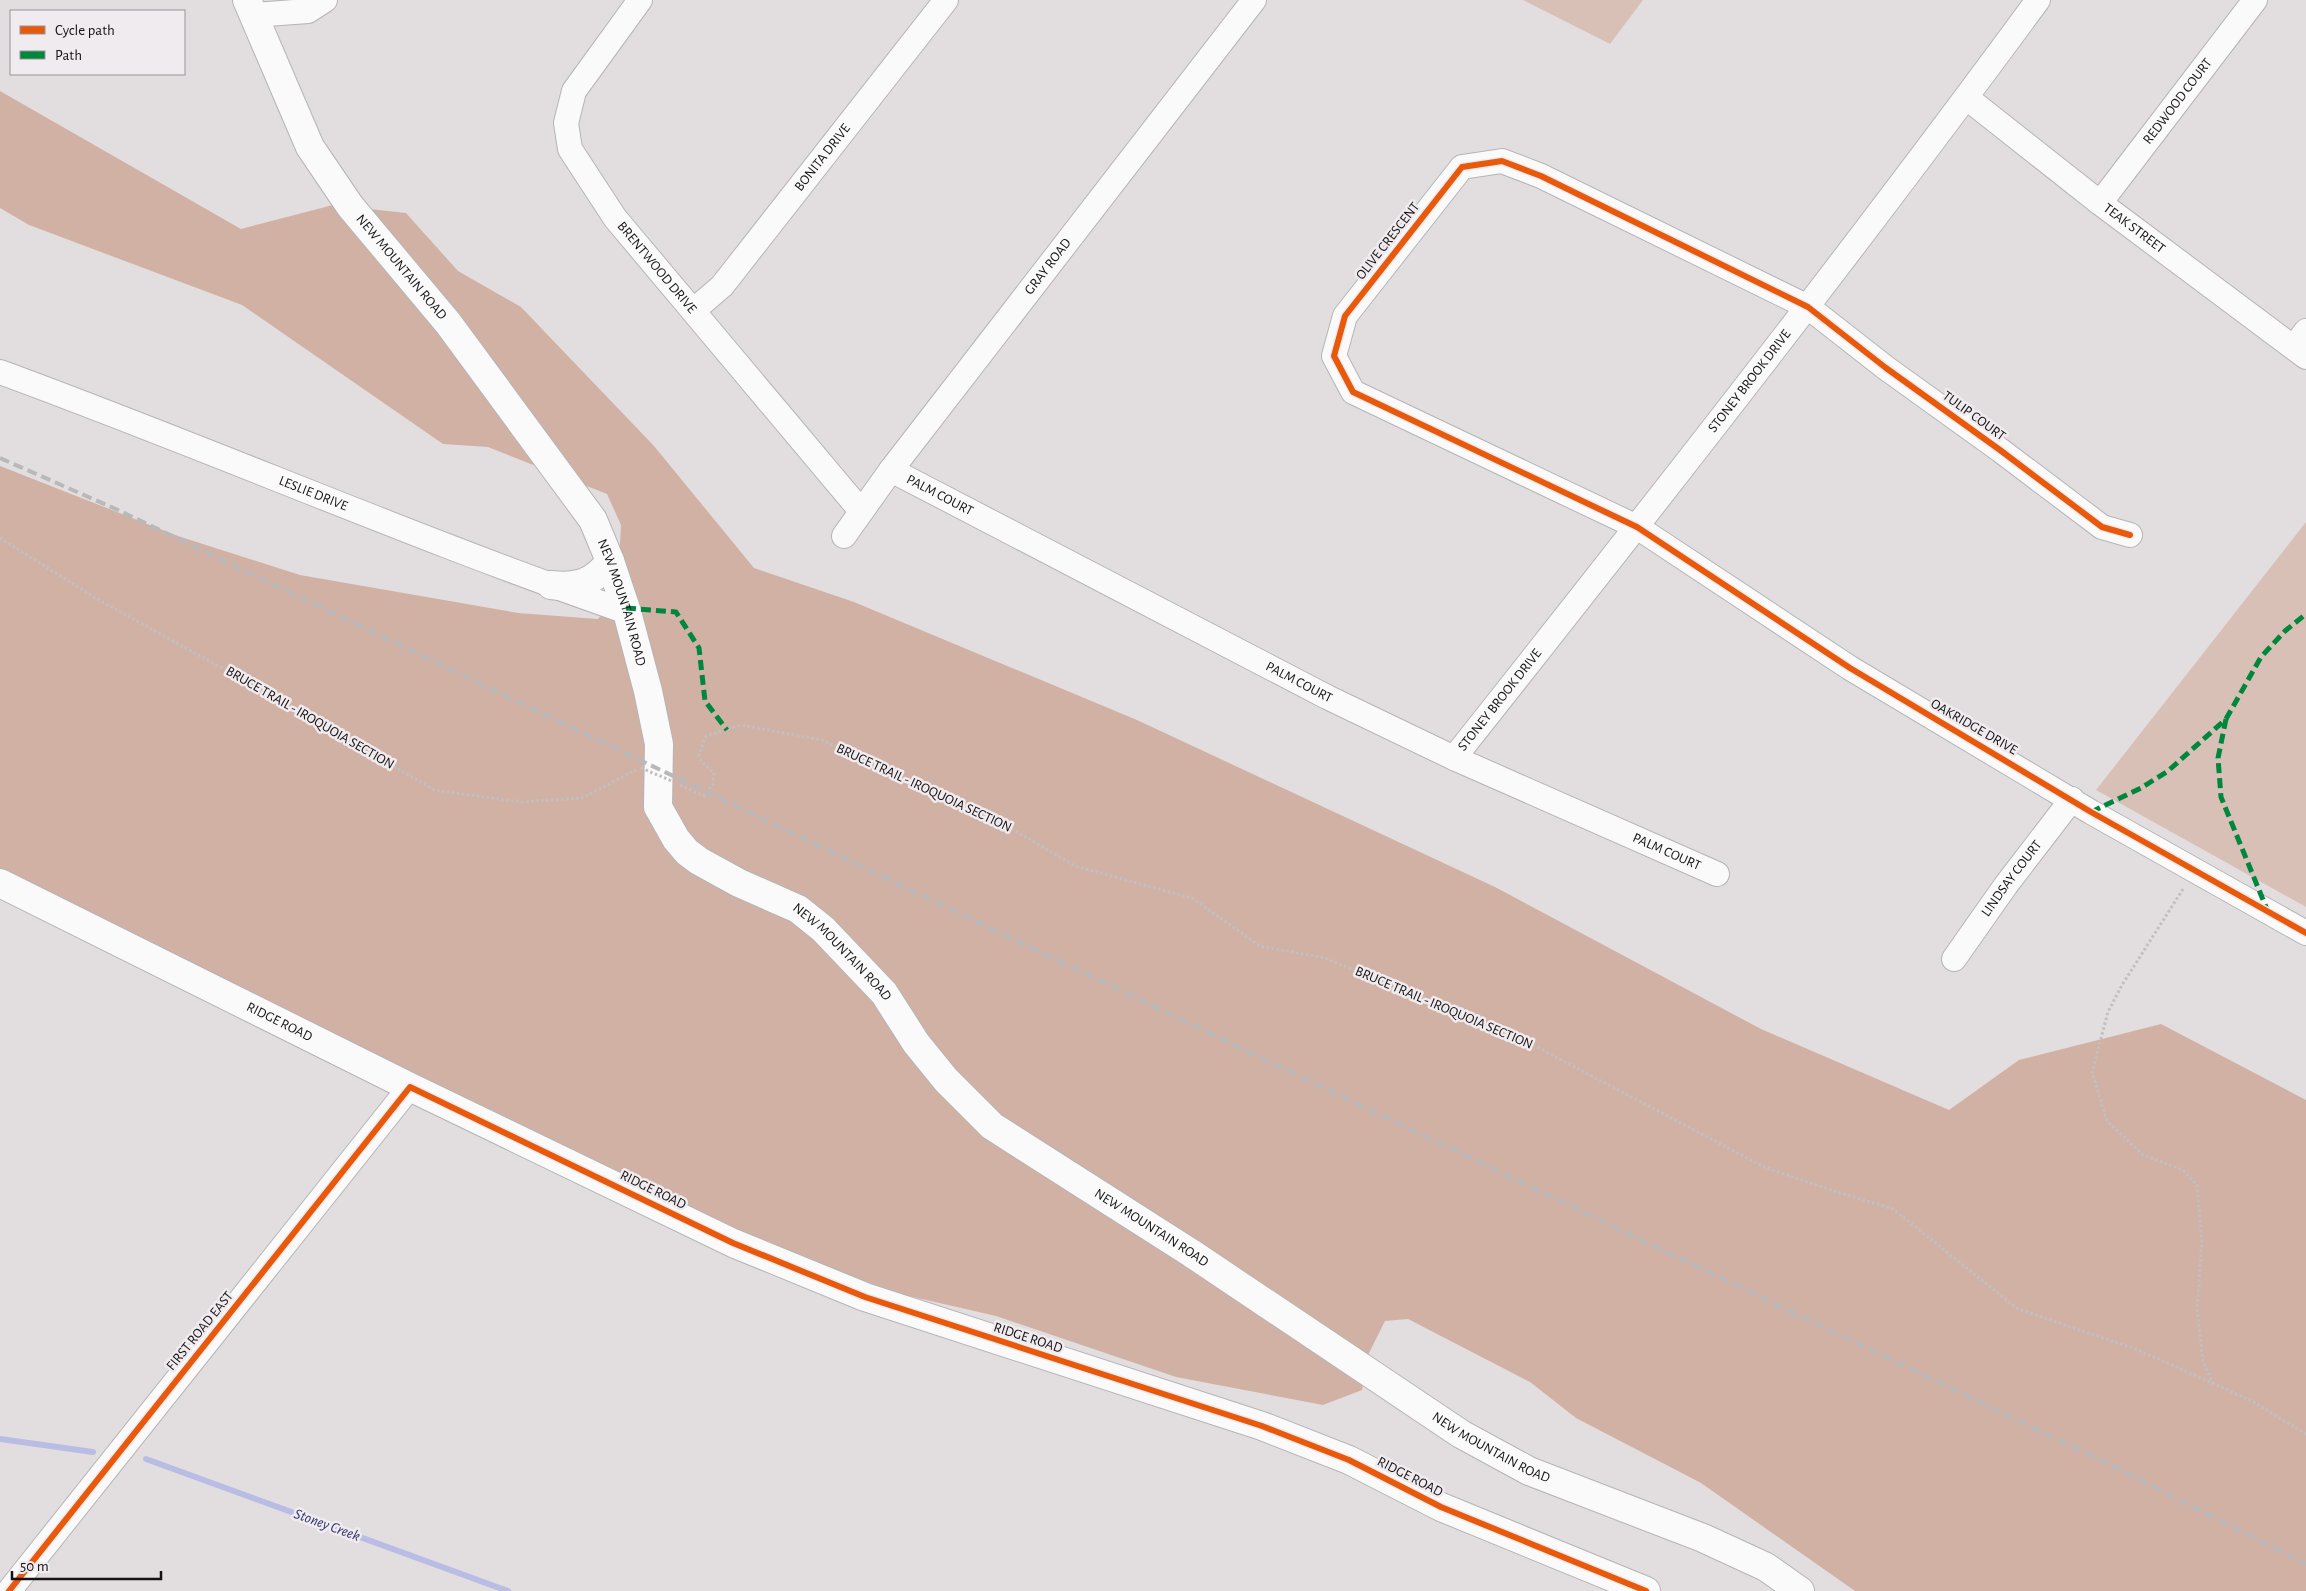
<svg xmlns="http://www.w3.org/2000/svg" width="2306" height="1591" font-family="'Alegreya Sans',sans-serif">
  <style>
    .green { fill: #d9c0b6 }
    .forest { fill: #d2b1a5 }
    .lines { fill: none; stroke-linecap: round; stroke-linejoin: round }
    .stream { stroke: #b9bde4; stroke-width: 6 }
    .minor-casing { stroke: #b6b4b5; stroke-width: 26 }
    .major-casing { stroke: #b6b4b5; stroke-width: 30 }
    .path { stroke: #c1bfc0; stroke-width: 3; stroke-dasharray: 2.5 2.5; stroke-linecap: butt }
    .minor { stroke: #fbfafa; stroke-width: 24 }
    .major { stroke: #fbfafa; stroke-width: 28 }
    .rail { stroke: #bab9ba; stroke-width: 4; stroke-dasharray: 10 5; stroke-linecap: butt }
    .path-bridge { stroke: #c1bfc0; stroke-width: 3; stroke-dasharray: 2.5 2.5; stroke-linecap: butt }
    .quiet { stroke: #00873e; stroke-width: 5; stroke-dasharray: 10 5; stroke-linecap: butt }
    .cycleway-casing { stroke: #f0ebee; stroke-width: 9 }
    .cycleway { stroke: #e8590c; stroke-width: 6 }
    .labels { text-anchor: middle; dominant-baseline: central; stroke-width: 5; stroke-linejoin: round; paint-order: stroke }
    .street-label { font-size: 14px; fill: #141213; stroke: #f0ebee }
    .water-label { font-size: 15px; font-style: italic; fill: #303171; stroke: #f0ebee }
  </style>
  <rect width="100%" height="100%" fill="#e2dee0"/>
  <g class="green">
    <path d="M1523,0H1643L1610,44Z"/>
    <path d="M2306,522V907L2096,790Z"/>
  </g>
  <path class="forest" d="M0,91L241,229L333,205L406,213L458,271L521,307L654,446L754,568L854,602L1137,720L1495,887L1761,1029L1949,1110L2019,1060L2161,1024L2306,1100V1591H1855L1701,1483L1576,1418L1530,1382L1408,1319L1385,1321L1368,1355L1362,1390L1323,1405L1176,1377L996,1316L791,1269L0,878V466L178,536L300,575L518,613L598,619L617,597L621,525L607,494L488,447L443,444L242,305L29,225L0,208Z"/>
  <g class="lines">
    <g class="stream">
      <path d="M0,1439L93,1452"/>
      <path d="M146,1459L508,1591"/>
    </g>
    <g class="minor-casing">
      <g id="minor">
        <path id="s1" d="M640,0L574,91L566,123L570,149L615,218L861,511"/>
        <path d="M253,15L308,11L325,0"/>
        <path id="s2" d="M1967,98L2100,203L2306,357"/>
        <path id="s3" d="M2100,203L2255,0"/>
        <path id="s4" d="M694,310L722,286L946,0"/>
        <path d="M2294,347L2306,331"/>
        <path id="s5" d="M0,372C210,449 416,539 627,612"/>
        <path id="s6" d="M891,470L1327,697L1454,758L1717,874"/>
        <path d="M2130,535L2102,527L2000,450L1886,368L1808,307L1541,176L1502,161L1462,167L1345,316L1334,356L1353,392L1637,527L1850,668L2091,812L2306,933"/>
        <path id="s7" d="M844,536L891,470L1254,0"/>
        <path id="s8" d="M1454,758C1652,508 1849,257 2038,0"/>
        <path id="s9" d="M1954,959L2006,885L2072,799"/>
        <path d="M9,1591L410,1087"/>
      </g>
    </g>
    <g class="major-casing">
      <g id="major">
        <path id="s10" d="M247,0L310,147L350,206L448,323L593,520L610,561L627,612L648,691L659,744L658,807L676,839L687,852L699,861L739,883L798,909L823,929L884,993L916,1043L946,1080L992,1126L1191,1253L1461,1434L1529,1471L1703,1538L1766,1567L1800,1591"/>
        <path d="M551,585C577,588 594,583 610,561"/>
        <path id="s11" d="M0,883L410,1087L733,1243L865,1297L1262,1426L1349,1460L1441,1507L1646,1591"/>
      </g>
    </g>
    <g class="path">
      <path d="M0,538L97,599L300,711L434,790L522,802L582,798L636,770"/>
      <path d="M680,785L704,796L713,784L714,773L701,761L699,754L706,736L741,725L822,740L990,816L1075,866L1192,898L1260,946L1325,958L1514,1035L1764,1167L1825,1188L1893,1209L2018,1309L2138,1350L2250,1400L2306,1434"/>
      <path d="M2183,889L2122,985L2108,1012L2092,1072L2107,1121L2143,1155L2183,1170L2197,1185L2202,1241L2197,1309L2203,1362L2213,1383"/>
    </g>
    <use href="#minor" class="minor"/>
    <use href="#major" class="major"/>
    <path class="rail" d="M0,458L118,510L2103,1461L2306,1564"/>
    <path class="path-bridge" d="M641,768L672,781"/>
    <g class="quiet">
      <path d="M626,608L676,612L699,648L705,701L727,730"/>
      <path d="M2226,719L2218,758L2221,797L2268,912"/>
      <path d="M2091,812L2141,788L2168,771L2226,719L2261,657L2285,631L2306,614"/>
    </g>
    <g class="cycleway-casing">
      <g id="cycleway">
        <path d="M2130,535L2102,527L2000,450L1886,368L1808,307L1541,176L1502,161L1462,167L1345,316L1334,356L1353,392L1637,527L1850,668L2091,812L2306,933"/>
        <path d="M9,1591L410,1087L733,1243L865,1297L1262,1426L1349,1460L1441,1507L1646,1591"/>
      </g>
    </g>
    <use href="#cycleway" class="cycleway"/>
  </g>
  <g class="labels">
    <g class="street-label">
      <text stroke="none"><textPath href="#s3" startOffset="128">REDWOOD COURT</textPath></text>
      <text stroke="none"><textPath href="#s4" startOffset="200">BONITA DRIVE</textPath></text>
      <text stroke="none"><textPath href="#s2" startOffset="212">TEAK STREET</textPath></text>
      <text transform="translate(1388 241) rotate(-52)">OLIVE CRESCENT</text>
      <text stroke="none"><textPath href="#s1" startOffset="319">BRENTWOOD DRIVE</textPath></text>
      <text stroke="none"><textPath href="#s7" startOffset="338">GRAY ROAD</textPath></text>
      <text stroke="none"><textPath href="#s10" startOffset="311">NEW MOUNTAIN ROAD</textPath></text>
      <text stroke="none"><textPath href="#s8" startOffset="479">STONEY BROOK DRIVE</textPath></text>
      <text transform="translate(1974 416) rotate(36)">TULIP COURT</text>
      <text stroke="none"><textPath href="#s5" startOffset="336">LESLIE DRIVE</textPath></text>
      <text stroke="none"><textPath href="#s6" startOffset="55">PALM COURT</textPath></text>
      <text stroke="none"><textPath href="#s10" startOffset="716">NEW MOUNTAIN ROAD</textPath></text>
      <text stroke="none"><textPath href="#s6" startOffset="460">PALM COURT</textPath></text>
      <text stroke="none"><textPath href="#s8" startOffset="74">STONEY BROOK DRIVE</textPath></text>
      <text transform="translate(310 718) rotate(30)">BRUCE TRAIL - IROQUOIA SECTION</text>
      <text transform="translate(1974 727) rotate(30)">OAKRIDGE DRIVE</text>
      <text transform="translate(924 788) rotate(25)">BRUCE TRAIL - IROQUOIA SECTION</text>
      <text stroke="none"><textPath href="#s6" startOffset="865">PALM COURT</textPath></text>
      <text stroke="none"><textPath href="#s9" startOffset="99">LINDSAY COURT</textPath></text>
      <text stroke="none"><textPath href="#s10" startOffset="1166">NEW MOUNTAIN ROAD</textPath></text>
      <text transform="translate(1444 1008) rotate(23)">BRUCE TRAIL - IROQUOIA SECTION</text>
      <text stroke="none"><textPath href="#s11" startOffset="312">RIDGE ROAD</textPath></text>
      <text transform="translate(653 1190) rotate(26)">RIDGE ROAD</text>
      <text stroke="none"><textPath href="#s10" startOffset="1586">NEW MOUNTAIN ROAD</textPath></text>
      <text transform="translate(200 1331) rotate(-51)">FIRST ROAD EAST</text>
      <text transform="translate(1028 1338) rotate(18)">RIDGE ROAD</text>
      <text stroke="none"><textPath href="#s10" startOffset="1991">NEW MOUNTAIN ROAD</textPath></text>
      <text transform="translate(1410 1477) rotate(27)">RIDGE ROAD</text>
    </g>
    <g class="water-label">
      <text transform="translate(327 1525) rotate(20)">Stoney Creek</text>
    </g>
  </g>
  <rect x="10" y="10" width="175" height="65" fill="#f0ebee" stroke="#989496"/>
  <rect x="20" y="26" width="25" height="8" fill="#e8590c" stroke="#989496"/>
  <text x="55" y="35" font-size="15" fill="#141213">Cycle path</text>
  <rect x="20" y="51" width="25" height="8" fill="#00873e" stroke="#989496"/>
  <text x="55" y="60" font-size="15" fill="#141213">Path</text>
  <path d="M12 1571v8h149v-8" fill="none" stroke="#141213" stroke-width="2.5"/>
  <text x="20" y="1571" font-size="15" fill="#141213" stroke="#f0ebee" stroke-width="4" paint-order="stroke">50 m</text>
</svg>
